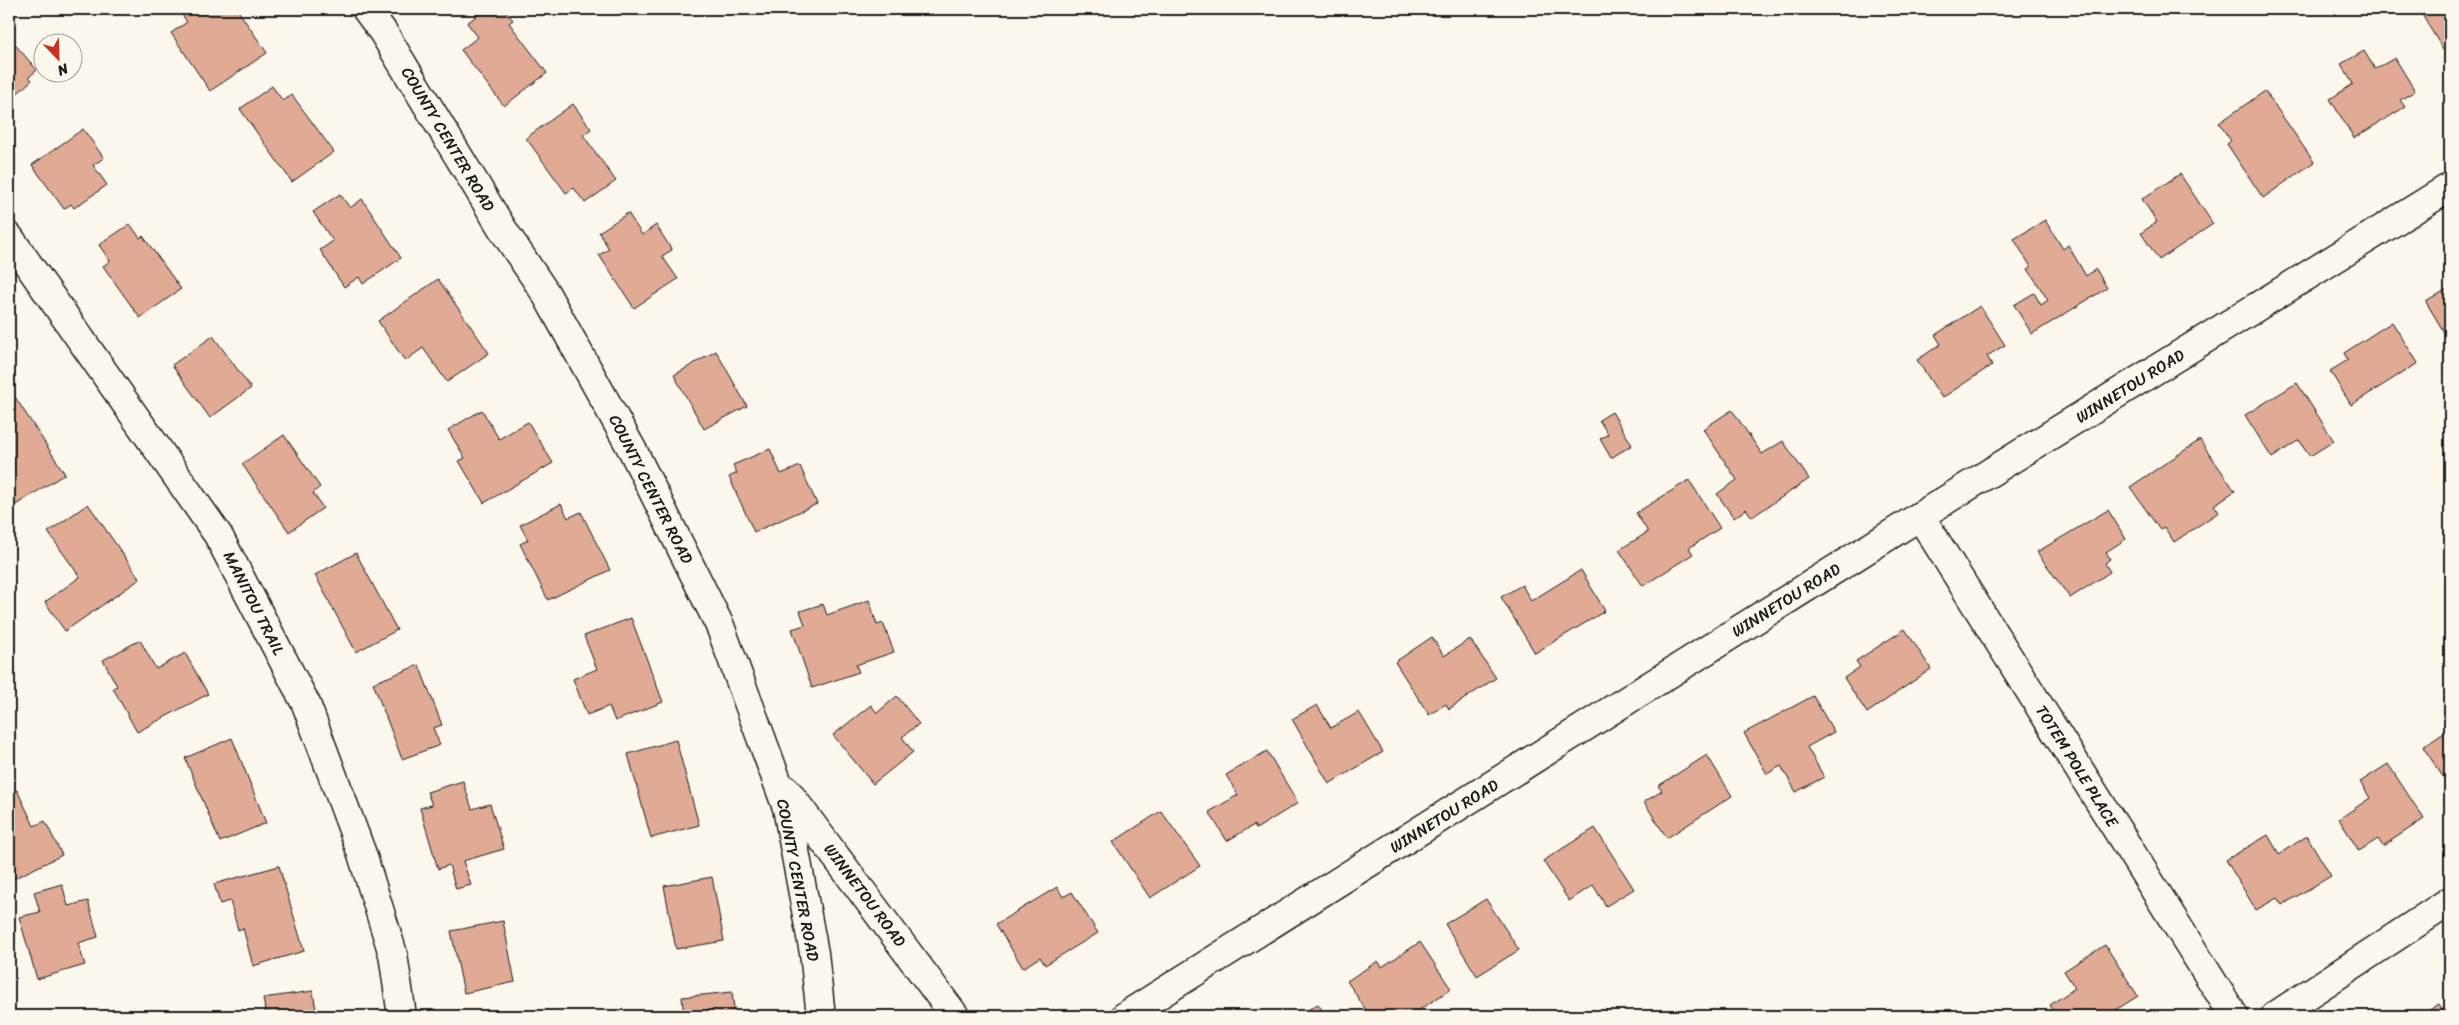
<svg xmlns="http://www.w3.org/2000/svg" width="2459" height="1025" font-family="Sriracha,sans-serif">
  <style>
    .building { fill: #e0aa95; stroke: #1c1c1c }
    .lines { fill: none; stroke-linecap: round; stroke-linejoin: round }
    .minor-casing { stroke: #1c1c1c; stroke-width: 31 }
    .minor { stroke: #fbf7ec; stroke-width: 28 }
    .labels { text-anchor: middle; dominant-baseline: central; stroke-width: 4; stroke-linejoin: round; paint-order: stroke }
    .street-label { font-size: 16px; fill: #1c1c1c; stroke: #fbf7ec }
  </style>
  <rect width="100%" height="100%" fill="#fbf7ec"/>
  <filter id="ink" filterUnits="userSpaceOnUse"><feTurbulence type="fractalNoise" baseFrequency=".02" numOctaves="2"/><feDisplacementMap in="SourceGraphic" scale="10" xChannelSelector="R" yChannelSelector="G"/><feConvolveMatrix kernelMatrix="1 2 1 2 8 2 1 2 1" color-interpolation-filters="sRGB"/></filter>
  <g filter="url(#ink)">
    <g class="building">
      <path d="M178,9H237L267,53L210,91L171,33L187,22Z"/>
      <path d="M486,9H504L513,20L509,23L547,73L504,106L461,50L478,37L467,23Z"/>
      <path d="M2427,9H2450V61L2421,13Z"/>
      <path d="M13,42L37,70L29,77L32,80L9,101V43L10,45Z"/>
      <path d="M2364,51L2375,69L2395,58L2415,91L2400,100L2405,107L2354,138L2330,99L2353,84L2341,64Z"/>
      <path d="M272,86L283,101L292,95L334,152L292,182L240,109Z"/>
      <path d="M2265,91L2314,162L2263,198L2227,144L2231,141L2219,123Z"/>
      <path d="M573,104L591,129L583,135L616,181L585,203L574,188L566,193L526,138Z"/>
      <path d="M83,129L104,158L93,165L107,185L74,208L71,204L64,209L32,165Z"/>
      <path d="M2180,174L2213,224L2159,260L2141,233L2157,222L2142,199Z"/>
      <path d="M340,194L350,208L362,199L401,258L363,284L359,277L344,287L320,250L333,241L313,212Z"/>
      <path d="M628,213L642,235L656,225L672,250L662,256L678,279L634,308L599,255L609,249L599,232Z"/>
      <path d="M2045,220L2063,249L2068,245L2086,276L2096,269L2107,288L2032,334L2014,305L2034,293L2041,305L2048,300L2028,269L2031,267L2014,239Z"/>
      <path d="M130,224L140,238L143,236L181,289L140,318L103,266L110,261L99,245Z"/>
      <path d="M438,279L489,353L447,382L423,348L405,361L378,321Z"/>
      <path d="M2450,287V342L2426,302Z"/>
      <path d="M1980,306L2005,345L1987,356L1992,365L1942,398L1917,360L1941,344L1935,335Z"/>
      <path d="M2392,322L2418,363L2351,405L2330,371L2348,360L2344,353Z"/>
      <path d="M213,336L251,388L210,418L172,365Z"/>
      <path d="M716,351L747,406L704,429L674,375Z"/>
      <path d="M2297,383L2334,441L2310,456L2299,440L2272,458L2245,415Z"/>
      <path d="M15,397L65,474L14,506L9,498V485L12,482L9,477V401Z"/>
      <path d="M482,410L499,439L528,422L553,463L484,503L459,461L465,458L448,430Z"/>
      <path d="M1732,410L1762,454L1783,441L1809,479L1752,517L1746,509L1734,518L1717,494L1737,480L1703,429Z"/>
      <path d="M1612,412L1632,445L1611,458L1600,439L1608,434L1599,420Z"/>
      <path d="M284,435L320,487L313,493L323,508L289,532L242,464Z"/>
      <path d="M2200,440L2235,491L2214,505L2219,512L2174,542L2164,527L2160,530L2130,487Z"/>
      <path d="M770,449L781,474L800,466L817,504L754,532L729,477L737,473L733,465Z"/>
      <path d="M1689,480L1720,528L1689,548L1693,554L1643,586L1619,550L1648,532L1636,513Z"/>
      <path d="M88,504L140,579L65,631L45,602L80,577L48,532Z"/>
      <path d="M561,504L568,518L581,512L610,570L548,600L520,544L528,540L520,525Z"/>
      <path d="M2108,510L2126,539L2106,552L2110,559L2105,563L2110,572L2070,598L2037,552Z"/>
      <path d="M356,553L397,630L356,652L315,575Z"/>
      <path d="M1581,570L1605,611L1535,653L1501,597L1522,585L1531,601Z"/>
      <path d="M869,600L877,625L883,623L894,652L856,665L859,672L812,688L792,629L805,625L800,611L823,604L827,615Z"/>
      <path d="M631,618L663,702L615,721L609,706L587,715L573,679L597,669L584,636Z"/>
      <path d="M1905,629L1931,669L1867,713L1844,678L1860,667L1856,661Z"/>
      <path d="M1432,637L1444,656L1470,639L1496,678L1449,709L1446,704L1429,715L1395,662Z"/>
      <path d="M140,640L156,669L185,653L208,694L137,732L113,688L117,686L103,660Z"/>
      <path d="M419,665L442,725L433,728L440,745L402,759L373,683Z"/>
      <path d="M897,696L919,724L902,737L913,752L873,784L833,735L871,705L877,713Z"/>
      <path d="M1813,696L1834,732L1807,747L1824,777L1796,792L1781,766L1767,774L1744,733Z"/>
      <path d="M1317,705L1331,728L1359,712L1383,752L1329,784L1292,719Z"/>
      <path d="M2450,729V787L2423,747Z"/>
      <path d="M232,738L266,823L220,842L185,758Z"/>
      <path d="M676,740L699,825L651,838L628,754Z"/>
      <path d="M1267,751L1298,803L1256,829L1254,825L1227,841L1209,812L1238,795L1226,775Z"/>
      <path d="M1707,755L1732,796L1667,838L1644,802L1662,791L1658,786Z"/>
      <path d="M2388,764L2424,819L2383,846L2378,839L2359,851L2339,819L2370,798L2360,782Z"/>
      <path d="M463,781L472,809L490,804L504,849L463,861L471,885L456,889L449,865L438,869L420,808L432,805L427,792Z"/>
      <path d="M17,790L34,826L45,821L62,855L9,881V794Z"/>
      <path d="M1161,811L1200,866L1150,898L1113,842Z"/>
      <path d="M1595,828L1634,889L1606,906L1593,885L1569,901L1543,861Z"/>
      <path d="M2268,835L2279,854L2307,836L2331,876L2282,905L2277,898L2256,910L2226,860Z"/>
      <path d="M279,866L304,951L253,966L243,928L238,930L230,901L220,904L214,884Z"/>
      <path d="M712,877L724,941L676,949L664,886Z"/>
      <path d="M62,884L68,906L88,901L98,937L78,943L85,965L37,979L19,917L40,912L34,892Z"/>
      <path d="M1057,887L1063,897L1072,892L1098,933L1045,965L1040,957L1023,968L996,924Z"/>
      <path d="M1486,899L1519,950L1477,976L1445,924Z"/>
      <path d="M503,921L515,982L464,993L451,931Z"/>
      <path d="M1420,942L1451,989L1410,1016L1405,1012L1398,1016H1370L1347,981L1378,961L1382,967Z"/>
      <path d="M2105,945L2138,996L2106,1016H2057L2050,1005L2075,988L2064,971Z"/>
      <path d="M313,991L317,1016H266L263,998Z"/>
      <path d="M732,992L735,1016H684L682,997Z"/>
      <path d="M1318,1004L1326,1016H1297Z"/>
      <path d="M2439,1004L2447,1016H2420Z"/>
    </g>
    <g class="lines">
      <g class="minor-casing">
        <g id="minor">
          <path d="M366,9L383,32L502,228L546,294L634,453L720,626L787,808L814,953L821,1016"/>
          <path d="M9,237L218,535L306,704L362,854L393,954L402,1016"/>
          <path d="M1920,516L2234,1016"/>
          <path d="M786,790L955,1016"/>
          <path d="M1125,1016L1920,516L2450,187"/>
          <path d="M2275,1016L2450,901"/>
        </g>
      </g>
      <use href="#minor" class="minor"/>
    </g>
  </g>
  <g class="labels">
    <g class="street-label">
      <text transform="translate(448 139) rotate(59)">COUNTY CENTER ROAD</text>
      <text transform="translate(2130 386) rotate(-32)">WINNETOU ROAD</text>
      <text transform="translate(651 489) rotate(63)">COUNTY CENTER ROAD</text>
      <text transform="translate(1786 600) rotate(-32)">WINNETOU ROAD</text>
      <text transform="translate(254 603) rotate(63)">MANITOU TRAIL</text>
      <text transform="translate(2077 766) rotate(58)">TOTEM POLE PLACE</text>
      <text transform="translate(1444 816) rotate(-32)">WINNETOU ROAD</text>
      <text transform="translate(798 880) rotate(79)">COUNTY CENTER ROAD</text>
      <text transform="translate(865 895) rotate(53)">WINNETOU ROAD</text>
    </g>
  </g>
  <rect width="2459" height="1025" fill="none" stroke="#fbf7ec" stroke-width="30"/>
  <rect x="15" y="15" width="2429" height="995" fill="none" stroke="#1c1c1c" stroke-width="2" filter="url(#ink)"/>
  <g transform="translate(58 58) rotate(157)"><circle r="24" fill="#fbf7ec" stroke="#a29f99"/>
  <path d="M0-4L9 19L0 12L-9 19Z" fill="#c8321e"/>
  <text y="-8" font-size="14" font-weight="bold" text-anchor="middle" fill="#1c1c1c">N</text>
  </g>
</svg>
